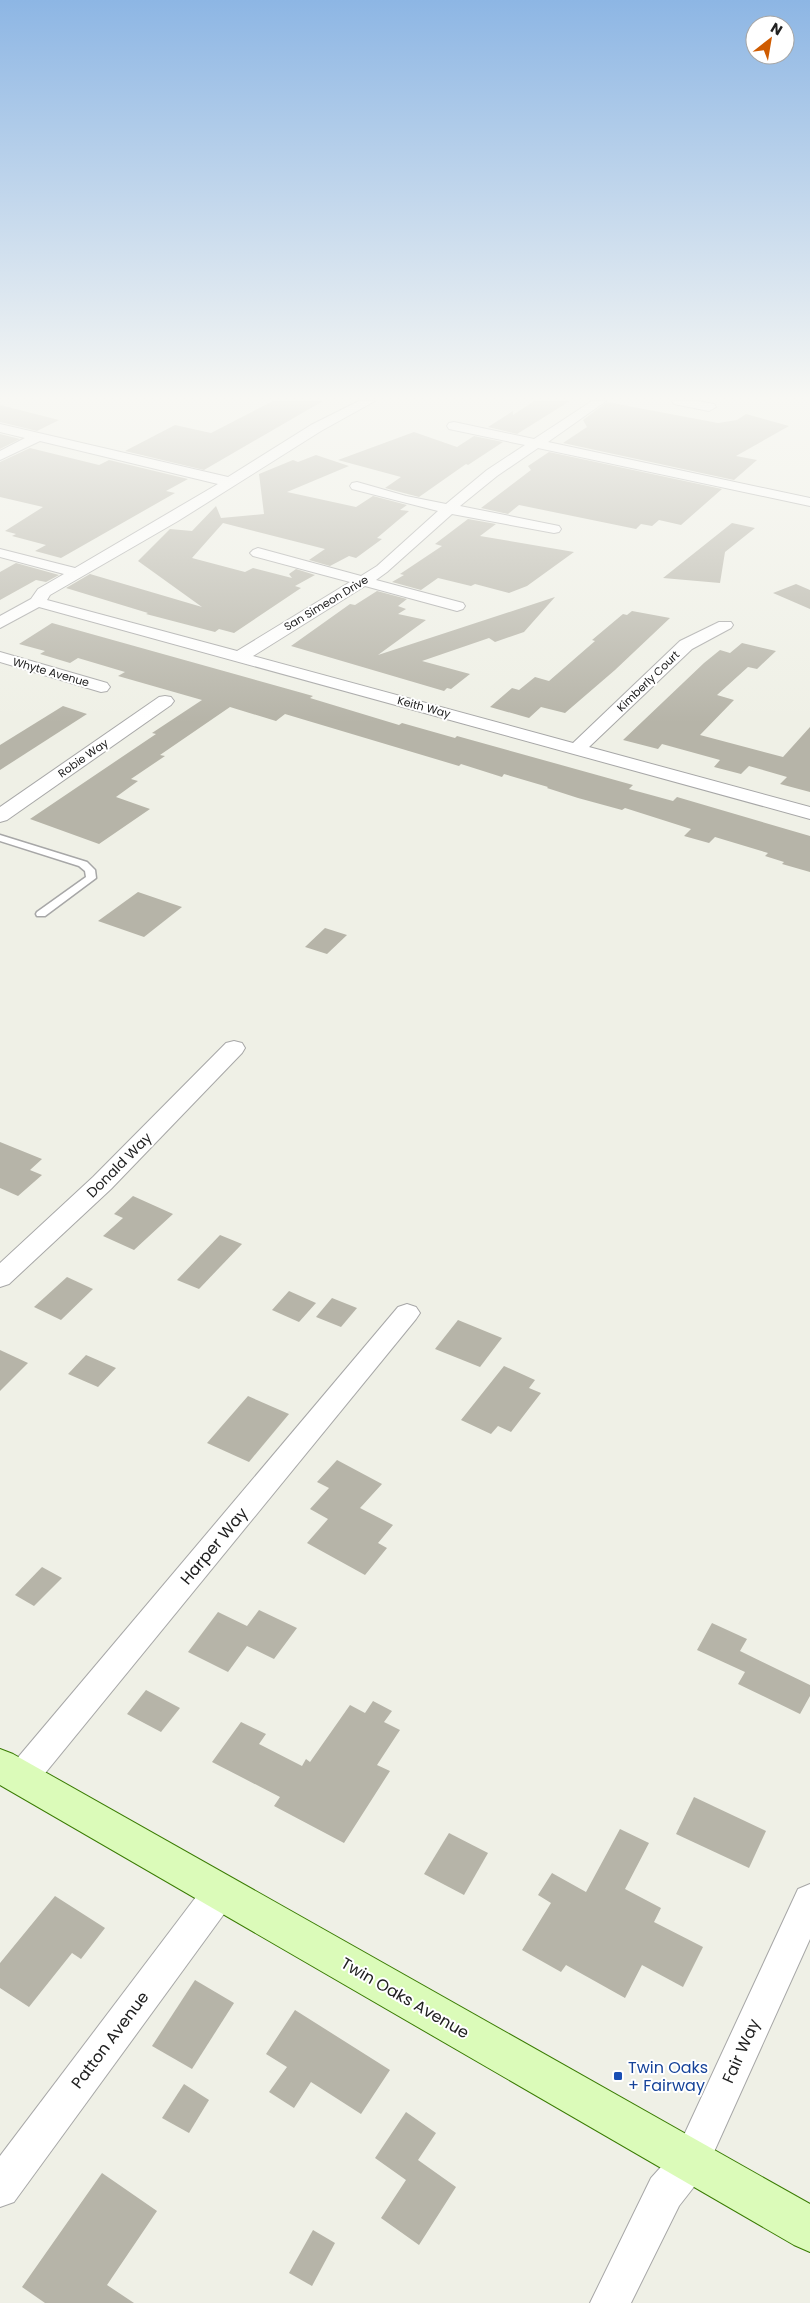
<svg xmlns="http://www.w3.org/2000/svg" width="810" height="2303" font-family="Poppins,sans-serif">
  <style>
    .building { fill: #b6b4a8 }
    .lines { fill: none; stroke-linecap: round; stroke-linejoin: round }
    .lane-casing { stroke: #a7a7a7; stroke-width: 3 }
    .street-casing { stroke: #a7a7a7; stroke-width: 2 }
    .secondary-casing { stroke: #397b02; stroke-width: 2 }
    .lane { fill: #fff; fill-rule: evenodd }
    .street { fill: #fff; fill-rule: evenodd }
    .secondary { fill: #dbfbb9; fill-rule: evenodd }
    .transit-dot { fill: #1a4fb4; stroke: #fff; stroke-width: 2 }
    .labels { text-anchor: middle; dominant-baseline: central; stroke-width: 4; stroke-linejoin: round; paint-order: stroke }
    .far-street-label { font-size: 11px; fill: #202020; stroke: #fff }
    .street-label { font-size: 14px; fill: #202020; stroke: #fff }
    .near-street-label { font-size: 16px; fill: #202020; stroke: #fff }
    .near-transit-label { font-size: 16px; fill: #164399; stroke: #fff; text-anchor: start }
  </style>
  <rect width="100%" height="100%" fill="#eff0e6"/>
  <g class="building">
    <path d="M273,401H323L204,470L125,451L175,425L211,433Z"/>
    <path d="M534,401H570L517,434L488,427L513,411V415Z"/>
    <path d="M607,402L718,423L737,420L746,414L789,426L736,456L757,460L734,480L563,443L587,427L583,420Z"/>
    <path d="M0,405L59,420L37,431L0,422Z"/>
    <path d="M414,432L457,447L474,436L503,442L468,465L466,464L419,497L385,488L401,477L338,460Z"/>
    <path d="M0,434L20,439L0,449Z"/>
    <path d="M30,448L99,465L109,460L188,479L166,491L175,493L61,558L35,551L46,545L12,536L16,534L5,531L43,507L0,497V462Z"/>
    <path d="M549,452L722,489L681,525L659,520L652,526L641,524L636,529L519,505L508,514L481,508L531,470L528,466Z"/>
    <path d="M316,455L349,466L287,492L356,507L373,496L407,505L400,510L409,511L377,538L382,539L356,558L349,556L330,566L309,560L325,549L223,523L192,558L245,572L253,568L292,578L289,574L296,569L315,575L295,586L301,588L234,633L219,629L215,632L146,614L148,613L66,588L90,574L202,607L138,561L170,529L192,531L216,506L221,518L264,514L259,474L293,460L298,462Z"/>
    <path d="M468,519L496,524L480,536L574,552L527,586L509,593L475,584L471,586L438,578L421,590L392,582L404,575L400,574L442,546L435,544Z"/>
    <path d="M732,523L755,528L725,552L720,583L663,578Z"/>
    <path d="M16,563L59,575L46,582L36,580L0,600V572Z"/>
    <path d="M796,584L810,590V609L773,593Z"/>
    <path d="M377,591L407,599L398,606L406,609L398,614L426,620L378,655L555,597L524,632L495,642L489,638L422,661L470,674L451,689L447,688L444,691L291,646L350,604L355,605Z"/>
    <path d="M632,611L670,618L615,670L565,713L541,707L529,718L490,707L512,688L519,690L535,677L549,681L595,641L592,640L623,614L627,615Z"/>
    <path d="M52,623L313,696L310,698L399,725L402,723L455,738L457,736L633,785L629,789L673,801L677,797L810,836V872L782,864L784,862L765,856L768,853L715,837L709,843L684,836L691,829L625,808L622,810L578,798L547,788L548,787L504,774L502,777L461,764L459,766L285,714L276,721L230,707L160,755L165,756L131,779L138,781L116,797L150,809L99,844L30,819L156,734L152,733L202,700L118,676L125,672L78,658L70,663L40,654L45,651L19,644Z"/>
    <path d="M742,643L776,651L757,669L748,667L717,695L734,700L700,735L783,757L810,727V792L780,784L787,777L749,766L741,774L714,767L720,760L662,744L658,749L623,740L704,663L720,650L730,653Z"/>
    <path d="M63,706L87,714L0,770V745Z"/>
    <path d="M138,892L182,907L144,937L98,921Z"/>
    <path d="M325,928L347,935L327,954L305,947Z"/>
    <path d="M0,1142L42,1159L30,1170L42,1175L18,1196L0,1188Z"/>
    <path d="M133,1196L173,1214L134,1250L103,1236L123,1218L114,1214Z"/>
    <path d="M220,1235L242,1244L199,1289L177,1280Z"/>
    <path d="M67,1277L93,1289L61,1320L34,1307Z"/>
    <path d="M289,1291L316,1303L299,1322L272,1310Z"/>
    <path d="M332,1298L357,1308L341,1327L316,1317Z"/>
    <path d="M458,1320L502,1338L480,1367L435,1349Z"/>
    <path d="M0,1350L28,1363L0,1391Z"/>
    <path d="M86,1355L116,1368L98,1387L68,1374Z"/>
    <path d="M504,1366L535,1380L529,1388L541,1393L511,1432L498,1426L491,1434L461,1420Z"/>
    <path d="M248,1396L289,1414L249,1462L207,1443Z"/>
    <path d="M337,1460L382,1484L360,1508L393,1525L378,1543L387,1548L365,1575L307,1543L328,1519L310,1509L329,1488L317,1482Z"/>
    <path d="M42,1567L62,1578L34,1606L15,1595Z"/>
    <path d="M259,1610L297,1628L274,1659L247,1646L228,1672L188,1652L218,1612L247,1626Z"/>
    <path d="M712,1623L747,1639L740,1651L810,1685V1696L800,1714L738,1684L745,1672L697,1650Z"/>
    <path d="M146,1690L180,1708L161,1732L127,1714Z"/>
    <path d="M373,1701L392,1711L384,1722L400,1730L377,1765L390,1771L344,1843L274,1806L280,1797L212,1762L241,1722L266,1734L259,1744L302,1766L306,1759L310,1762L350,1705L365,1713Z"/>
    <path d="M694,1797L766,1831L749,1868L676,1834Z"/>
    <path d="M620,1829L649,1843L625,1889L661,1908L654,1922L703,1947L683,1987L642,1965L625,1998L566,1965L561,1972L522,1950L551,1903L538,1895L552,1873L586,1892Z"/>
    <path d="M449,1833L488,1853L464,1895L424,1874Z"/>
    <path d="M55,1896L105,1928L81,1959L72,1953L29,2007L0,1988V1963Z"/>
    <path d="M195,1980L234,2003L192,2069L152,2046Z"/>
    <path d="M295,2010L390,2070L361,2114L311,2082L294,2108L269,2092L287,2067L266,2054Z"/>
    <path d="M184,2084L209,2100L189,2133L162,2118Z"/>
    <path d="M406,2112L436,2133L418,2160L456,2187L419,2245L381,2218L406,2180L375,2158Z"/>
    <path d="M102,2173L157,2211L107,2285L134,2303H45L22,2287Z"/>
    <path d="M313,2230L335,2243L312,2286L289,2273Z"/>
  </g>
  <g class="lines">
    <g class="lane-casing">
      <path id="lane" d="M0,835L87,862L95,870L96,878L45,916H37L36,914L37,912L86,877L85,871L79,866L0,841Z"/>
    </g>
    <g class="street-casing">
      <g id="street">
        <path d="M359,401H375L321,431L178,521L50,595L47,600L237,651L350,582L253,556L250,553L253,550L258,548L361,576L377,566L438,511L352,489L350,486L352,483L357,482L406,496L446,504L487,470L525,445L449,429L447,426L449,423L454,422L534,439L592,401H606L548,442L810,498V506L538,448L497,476L460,506L559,526L561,529L559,532L554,533L452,514L387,572L376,580L463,603L465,606L463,609L457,611L365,586L253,656L573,743L680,641L719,622H731L733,625L731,628L692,649L589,747L810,807V819L39,607L0,628V616L31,599L38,589L64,574L0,557V549L75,568L218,484L40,441L0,460V451L25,438L0,432V424L228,477L311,425Z"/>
        <path d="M672,401H697L714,404L716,407L709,411L674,404Z"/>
        <path d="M0,652L107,683L110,687L107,691L101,692L0,662Z"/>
        <path d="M165,696L171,697L174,701L171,705L7,820L0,822V807L159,697Z"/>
        <path d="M234,1041L242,1043L245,1048L242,1053L111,1189L9,1284L0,1287V1263L93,1177L226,1043Z"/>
        <path d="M407,1304L416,1307L420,1313L416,1319L33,1788L21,1792L9,1788L5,1778L9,1768L398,1307Z"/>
        <path d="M220,1876L232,1881L237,1892L232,1903L14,2202L0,2207V2156L208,1881Z"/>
        <path d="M810,1884V1939L704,2174L679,2206L631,2303H590L651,2178L678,2148L798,1889Z"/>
      </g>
    </g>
    <g class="secondary-casing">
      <path id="secondary" d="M0,1749L13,1754L810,2204V2252L794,2245L0,1785Z"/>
    </g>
    <use href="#lane" class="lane"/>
    <use href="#street" class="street"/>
    <use href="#secondary" class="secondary"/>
  </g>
  <linearGradient id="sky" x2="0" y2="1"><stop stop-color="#8db6e4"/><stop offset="0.55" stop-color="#f8f8f4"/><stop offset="1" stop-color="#f8f8f4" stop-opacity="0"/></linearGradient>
  <rect width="810" height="723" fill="url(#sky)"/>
  <rect class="transit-dot" x="613" y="2071" width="10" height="10" rx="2.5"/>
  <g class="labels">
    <g class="far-street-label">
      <text transform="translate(326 603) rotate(-31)">San Simeon Drive</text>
      <text transform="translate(51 672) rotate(16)">Whyte Avenue</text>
      <text transform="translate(648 681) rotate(-44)">Kimberly Court</text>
      <text transform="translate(424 707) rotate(15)">Keith Way</text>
      <text transform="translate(83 758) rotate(-35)">Robie Way</text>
    </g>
    <g class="street-label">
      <text transform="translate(119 1165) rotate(-45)">Donald Way</text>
    </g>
    <g class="near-street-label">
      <text transform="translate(214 1546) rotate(-50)">Harper Way</text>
      <text transform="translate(405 1998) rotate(30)">Twin Oaks Avenue</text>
      <text transform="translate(110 2040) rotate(-53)">Patton Avenue</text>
      <text transform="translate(741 2051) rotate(-66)">Fair Way</text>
    </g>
    <g class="near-transit-label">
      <text x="628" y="2067">Twin Oaks<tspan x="628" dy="18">+ Fairway</tspan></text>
    </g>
  </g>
  <g transform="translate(770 40) rotate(31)"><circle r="24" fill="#ffffff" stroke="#a6a6a6"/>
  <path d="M0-4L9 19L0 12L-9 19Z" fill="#cf5b00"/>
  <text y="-8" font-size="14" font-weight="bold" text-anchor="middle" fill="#202020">N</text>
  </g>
</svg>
